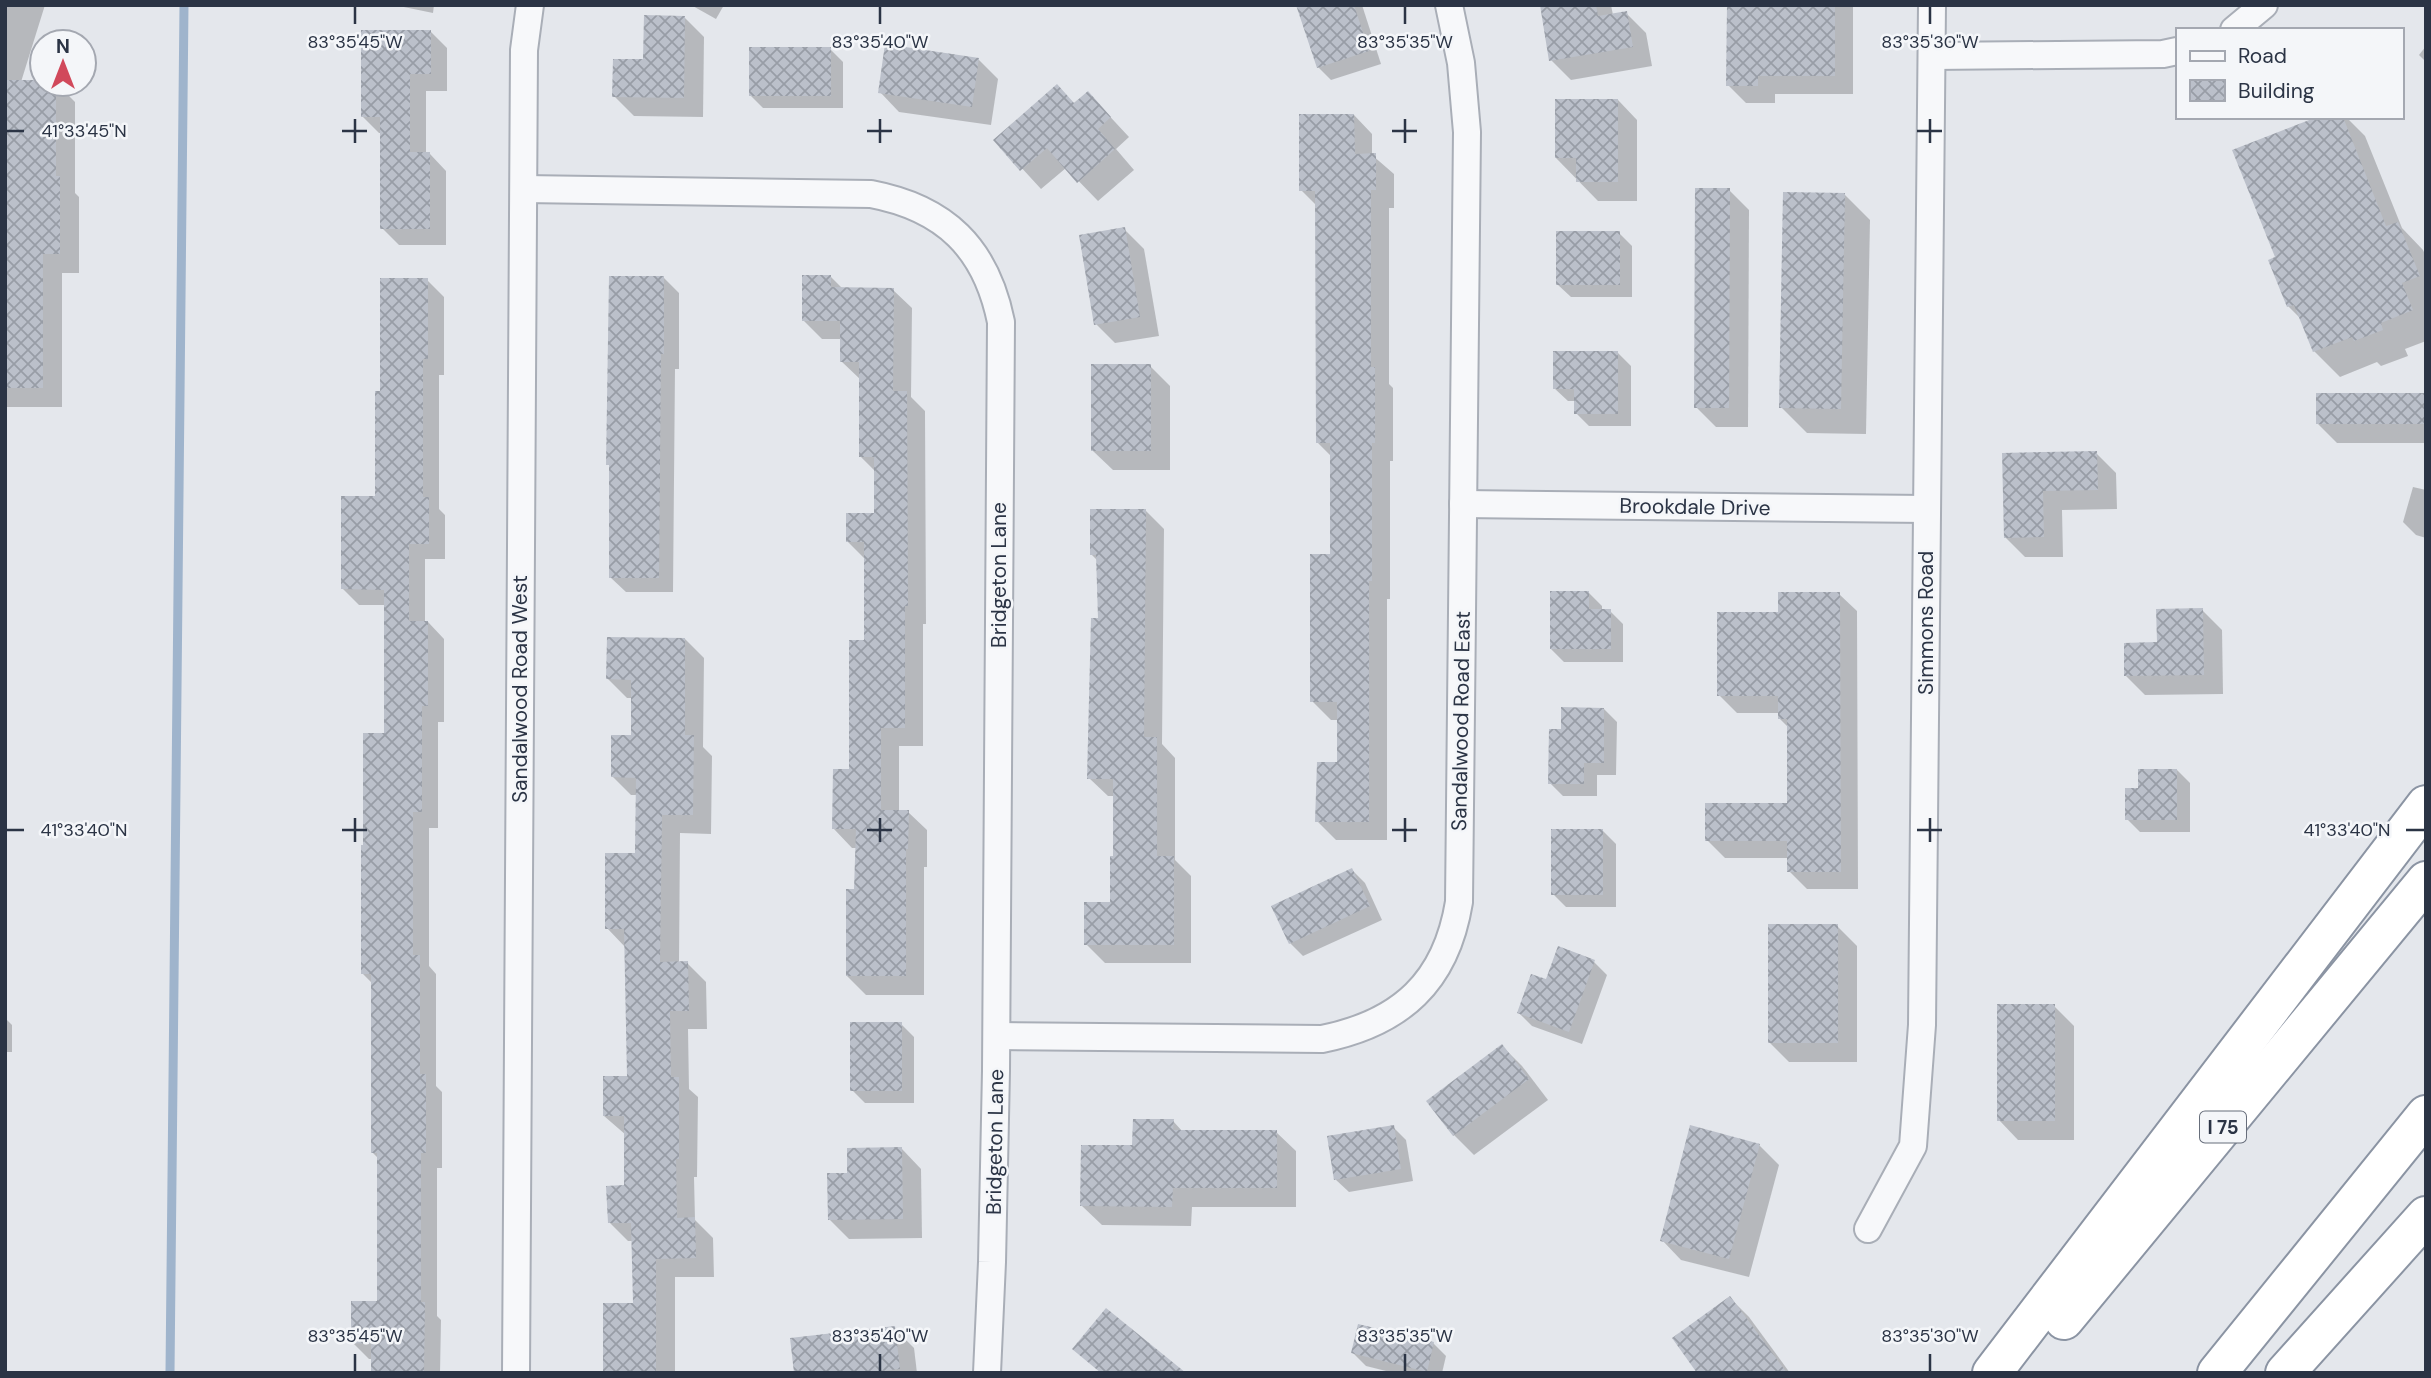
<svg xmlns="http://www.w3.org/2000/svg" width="2431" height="1378" font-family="'DM Sans',sans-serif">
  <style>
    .shadow { fill: #0003 }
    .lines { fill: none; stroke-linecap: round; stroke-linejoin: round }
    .stream { stroke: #9fb4cc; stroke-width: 9 }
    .building { fill: url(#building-cross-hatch) }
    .minor-casing { stroke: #a9aeb7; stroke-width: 30 }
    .motorway-casing { stroke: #8b94a3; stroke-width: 42 }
    .minor { stroke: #f7f8fa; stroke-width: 26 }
    .motorway { stroke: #fff; stroke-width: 38 }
    .ticks { fill: none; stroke: #2b3445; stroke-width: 2.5 }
    .labels { text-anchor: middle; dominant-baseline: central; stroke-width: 5; stroke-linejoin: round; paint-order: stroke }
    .shield { fill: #f4f6f9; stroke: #676e7b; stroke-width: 2 }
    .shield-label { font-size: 19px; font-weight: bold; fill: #2b3445 }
    .street-label { font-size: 21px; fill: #2b3445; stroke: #f4f6f9 }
    .ticks-label { font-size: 18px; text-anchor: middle; fill: #2b3445; stroke: #f4f6f9; stroke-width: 5; stroke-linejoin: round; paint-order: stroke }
  </style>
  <defs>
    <pattern id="building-cross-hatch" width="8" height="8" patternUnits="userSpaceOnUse" patternTransform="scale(1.75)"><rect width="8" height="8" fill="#bbc0ca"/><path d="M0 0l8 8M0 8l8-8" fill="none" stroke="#989da6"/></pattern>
  </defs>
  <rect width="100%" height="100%" fill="#e4e7ec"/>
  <g class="shadow">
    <path d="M5,5H45L21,82L57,84L75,102V193L79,197V273H62V407H5Z"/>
    <path d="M394,5H434L433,13Z"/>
    <path d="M691,5H724L716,19Z"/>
    <path d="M1298,5H1362L1381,64L1331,80L1318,67Z"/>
    <path d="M1542,5H1611L1613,15L1626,13L1646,33L1652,66L1571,80L1551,60Z"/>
    <path d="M1729,5H1853V94H1775V103H1746L1728,85Z"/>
    <path d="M684,17L704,37L703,117L634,116L614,96Z"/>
    <path d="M430,31L447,48V91H426V154H430L446,171V245H399L382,228V133H379L362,116Z"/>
    <path d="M2426,46V62L2419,55Z"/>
    <path d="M830,49L843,62V108H763L750,95Z"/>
    <path d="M978,59L998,79L991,125L899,112L880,92Z"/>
    <path d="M1088,93L1129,137L1116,149L1134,170L1098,201L1066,168L1041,189L996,140L1075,104Z"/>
    <path d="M1618,100L1637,120V201H1598L1556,158Z"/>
    <path d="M1354,115L1372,134V155L1394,174V208H1389V384L1393,388V461H1390V599H1387V840H1336L1317,821L1339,764V720H1331L1312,701L1331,556V456L1318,443L1317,206L1301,190Z"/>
    <path d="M2321,117H2346L2365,136L2402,228L2423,250L2426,256V341L2405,349L2408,356L2381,366L2377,362L2340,377L2314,351L2302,320L2288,306L2277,258Z"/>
    <path d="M1729,190L1749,210L1748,427H1716L1696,407Z"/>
    <path d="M1844,194L1870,220L1866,434L1807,433L1781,407Z"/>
    <path d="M1124,229L1144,249L1159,336L1115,343L1096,324Z"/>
    <path d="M1619,233L1632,246V297H1571L1557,284Z"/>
    <path d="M831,277L843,289L893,290L912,308L911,397L925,411L926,624H923V746H899V812H908L927,830V867H924V995H866L847,976L856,891L857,848H852L834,829L851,771L866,642V560L847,541L876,515V472L861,457V380L841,361L842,339H822L803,320Z"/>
    <path d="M664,278L679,293V369H675L673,592H626L610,577Z"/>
    <path d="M427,280L444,297V375H439V509L445,515V559H425V622H428L444,639V722H438V828H429V966L436,974V1086L442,1092V1168H437V1316L441,1320L440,1373H372L373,1359H369L353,1343L379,1303V1159L372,1152L373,984L363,974L386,735V605H359L343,589L377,498L382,392Z"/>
    <path d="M1618,353L1631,366V426H1589L1576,413V401H1568L1554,388Z"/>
    <path d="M1150,366L1170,386V470H1113L1093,451Z"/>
    <path d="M2426,395V443H2337L2317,423Z"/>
    <path d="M2096,453L2116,473L2117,509L2062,510L2063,557H2025L2005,537L2004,455Z"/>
    <path d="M2413,487L2426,490V538L2416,535L2403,522Z"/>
    <path d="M1146,511L1164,529L1162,744L1175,758V860L1191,876V963H1105L1086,944L1111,904L1114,858V796H1108L1089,778L1099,619L1098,561L1091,554Z"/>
    <path d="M1589,593L1602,606V611H1610L1623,624V662H1564L1551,649Z"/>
    <path d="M1839,594L1857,611L1858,889H1807L1789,871V858H1725L1707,840L1789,805V728L1779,718V713H1737L1719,695L1779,614Z"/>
    <path d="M2202,610L2222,630L2223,694L2145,695L2126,676L2159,644Z"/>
    <path d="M685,639L704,658L703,747L712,756L711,834L680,833L679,963H687L706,982L707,1029H688L689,1089L698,1097L697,1177H694L695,1220L713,1238L714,1277H675V1373H605L635,1305L633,1241H628L609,1222L625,1187L626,1135L604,1116L628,1078L626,948L607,928L637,855V795H631L612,776L632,737L633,698H627L608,679Z"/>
    <path d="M1604,709L1617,722L1616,775H1597V796H1563L1550,783L1562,731Z"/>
    <path d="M2177,770L2190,783V832H2140L2127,819L2140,789Z"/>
    <path d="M1603,831L1616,844V907H1566L1553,894Z"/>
    <path d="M1352,870L1365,883L1382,920L1303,956L1290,943Z"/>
    <path d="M1837,926L1857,946V1062H1789L1770,1043Z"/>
    <path d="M1559,948L1594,962L1607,975L1582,1044L1532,1026L1519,1013L1547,982Z"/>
    <path d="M2054,1006L2074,1026V1140H2018L1999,1120Z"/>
    <path d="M5,1018L12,1025V1052H5Z"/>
    <path d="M901,1024L914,1037V1103H865L852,1090Z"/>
    <path d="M1502,1046L1522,1066L1548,1100L1474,1155L1454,1135L1429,1102Z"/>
    <path d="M1173,1121L1183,1132H1276L1296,1151V1207H1192L1191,1226L1102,1225L1082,1206L1134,1147Z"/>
    <path d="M1393,1127L1406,1140L1413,1181L1349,1192L1335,1179Z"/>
    <path d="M1759,1145L1779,1165L1749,1277L1681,1260L1662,1240Z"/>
    <path d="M902,1149L921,1169L922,1238L849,1239L829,1219L849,1174Z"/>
    <path d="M1730,1298L1749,1317L1790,1373H1699Z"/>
    <path d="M894,1328L914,1348L917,1373H796Z"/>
    <path d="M1433,1343L1446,1356L1442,1373H1394L1366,1366L1353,1353Z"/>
  </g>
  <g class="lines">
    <path class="stream" d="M170,1373L184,5"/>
  </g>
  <g class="building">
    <path d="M1296,5H1354L1369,51L1317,68Z"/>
    <path d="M1540,5H1596L1598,16L1627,11L1633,47L1549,61Z"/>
    <path d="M1727,5H1835V76H1758V86H1726Z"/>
    <path d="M644,15L685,16L684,98L612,97L613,59H643Z"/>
    <path d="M361,30H431V74H410V152H430V229H380V117H361Z"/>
    <path d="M885,44L979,58L972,107L878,93Z"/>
    <rect x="749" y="47" width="82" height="49"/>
    <path d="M5,80H42V84H56V176H60V254H43V388H5Z"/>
    <path d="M1057,84L1074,103L1088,91L1111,117L1098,129L1115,149L1077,183L1047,148L1020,171L993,140Z"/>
    <path d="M1555,99H1618V182H1576V158H1555Z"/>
    <path d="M1299,114H1354L1355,154L1376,153V190H1371V367H1375V443H1372V581H1369V822H1315L1317,762H1337V702H1310V554H1330V443H1316L1315,191H1299Z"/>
    <path d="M2317,117H2343L2386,226L2398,222L2420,276L2402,283L2413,310L2381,323L2383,330L2354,341L2352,337L2313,352L2294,305L2287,307L2268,260L2275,257L2232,150Z"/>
    <path d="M1695,188H1730L1729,408H1694Z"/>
    <path d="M1783,192L1845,193L1841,409L1779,408Z"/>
    <path d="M1125,227L1140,317L1094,325L1079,235Z"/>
    <rect x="1556" y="231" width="64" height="54"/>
    <path d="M802,275H831V287L894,288L893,391H907L908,606H905V728H881V810H909L908,849H906V976H846V889H854L856,829H832L833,769H849V640H864V542H846V513H874V457H859V362H840V321H802Z"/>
    <path d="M609,276H664V354H661L659,578H609V465H606Z"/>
    <path d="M380,278H428V359H423V497H429V544H409V621H428V706H422V812H413V955H420V1074H426V1153H421V1302H425L424,1373H371V1344L351,1343V1301H377V1153H371V974H361V845H363V733H384V590L341,589V496H375V391H380Z"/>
    <path d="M1553,351H1618V414H1574V389H1553Z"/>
    <rect x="1091" y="364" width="60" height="87"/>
    <rect x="2316" y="393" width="110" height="31"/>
    <path d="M2097,451L2098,490L2043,491L2044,537L2004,538L2002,453Z"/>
    <path d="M1090,509H1146L1144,737H1157V856H1174V945H1084V902H1110V856H1113V779H1087L1091,618H1098L1096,555H1090Z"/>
    <path d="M1550,591H1589V609H1611V649H1550Z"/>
    <path d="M1778,592H1840L1841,872H1787V841H1705V803H1787V719H1778V696H1717V612H1778Z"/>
    <path d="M2203,608L2204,675L2124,676V643L2157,642L2156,609Z"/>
    <path d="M607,637L685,638V735H694L693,815H662L660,962L688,961L689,1011H670L671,1077H679V1159H676L677,1218L695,1217L696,1258L656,1259V1373H603V1303H633L631,1223H608L606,1186L624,1185V1116H603V1076H627L624,929H605V853H635L636,778L611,777V735H631V680L606,679Z"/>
    <path d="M1561,707L1604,708V763H1584V784H1548L1549,729H1561Z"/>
    <path d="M2138,769H2177V820H2125V788H2138Z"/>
    <rect x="1551" y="829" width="52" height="66"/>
    <path d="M1352,868L1370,906L1289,944L1271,906Z"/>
    <rect x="1768" y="924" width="70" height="119"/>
    <path d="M1558,946L1595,960L1569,1032L1517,1013L1531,974L1546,979Z"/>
    <rect x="1997" y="1004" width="58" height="117"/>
    <rect x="850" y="1022" width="52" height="69"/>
    <path d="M1502,1044L1529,1079L1453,1136L1426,1101Z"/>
    <path d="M1133,1119H1174L1173,1130H1277V1188H1173L1172,1207L1080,1206L1081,1145H1132Z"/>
    <path d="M1394,1125L1401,1169L1334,1180L1327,1136Z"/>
    <path d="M1690,1125L1760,1144L1729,1259L1660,1241Z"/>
    <path d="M902,1147L903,1219L828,1220L827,1173H847V1148Z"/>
    <path d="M1730,1296L1787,1373H1697L1672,1338Z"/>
    <path d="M1106,1308L1186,1373H1101L1072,1349Z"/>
    <path d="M1358,1324L1434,1342L1427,1372L1351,1353Z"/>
    <path d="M895,1326L900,1369L862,1373H794L790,1338Z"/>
  </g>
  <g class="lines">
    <g class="minor-casing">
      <g id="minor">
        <path d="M2234,30L2264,5"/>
        <path d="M1932,56L2163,54L2177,51"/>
        <path d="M524,189L871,194C945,208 986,248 1001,322L996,1071L992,1262L987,1373"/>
        <path d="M1463,504L1927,509"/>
        <path d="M997,1036L1322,1039C1401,1023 1446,982 1459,902L1467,132L1461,63L1449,5"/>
        <path d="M1868,1229L1913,1146L1922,1025L1932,5"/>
        <path d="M516,1373L524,50L530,5"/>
      </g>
    </g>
    <g class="motorway-casing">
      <g id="motorway">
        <path d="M2064,1320L2426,881"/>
        <path d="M1992,1373L2426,805"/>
        <path d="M2217,1373L2426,1115"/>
        <path d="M2285,1373L2426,1216"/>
      </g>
    </g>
    <use href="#minor" class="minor"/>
    <use href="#motorway" class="motorway"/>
  </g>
  <path class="ticks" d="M355,7V24M880,7V24M1405,7V24M1930,7V24M355,119V143M880,119V143M1405,119V143M1930,119V143M7,131H24M342,131H367M867,131H892M1392,131H1417M1917,131H1942M355,818V842M880,818V842M1405,818V842M1930,818V842M7,830H24M342,830H367M867,830H892M1392,830H1417M1917,830H1942M2406,830H2424M355,1354V1371M880,1354V1371M1405,1354V1371M1930,1354V1371"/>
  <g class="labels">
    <rect class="shield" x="2200" y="1111.5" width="46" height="31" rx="5"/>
    <g class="shield-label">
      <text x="2223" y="1127">I 75</text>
    </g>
    <g class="street-label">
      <text transform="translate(1695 507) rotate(1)">Brookdale Drive</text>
      <text transform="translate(999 575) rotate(-90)">Bridgeton Lane</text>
      <text transform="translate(1926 623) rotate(-90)">Simmons Road</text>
      <text transform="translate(520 689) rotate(-90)">Sandalwood Road West</text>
      <text transform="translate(1461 721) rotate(-89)">Sandalwood Road East</text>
      <text transform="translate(995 1142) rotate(-89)">Bridgeton Lane</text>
    </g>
  </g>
  <g class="ticks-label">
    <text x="355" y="48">83°35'45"W</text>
    <text x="880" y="48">83°35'40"W</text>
    <text x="1405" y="48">83°35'35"W</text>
    <text x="1930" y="48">83°35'30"W</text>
    <text x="84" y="137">41°33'45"N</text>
    <text x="84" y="836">41°33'40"N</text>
    <text x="2347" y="836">41°33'40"N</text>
    <text x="355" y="1342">83°35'45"W</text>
    <text x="880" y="1342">83°35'40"W</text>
    <text x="1405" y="1342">83°35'35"W</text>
    <text x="1930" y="1342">83°35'30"W</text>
  </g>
  <rect width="2431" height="1378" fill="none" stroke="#2b3445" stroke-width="14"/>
  <rect x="2176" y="28" width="228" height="91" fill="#f4f6f9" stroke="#a4a8b1" stroke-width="2"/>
  <rect x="2190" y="51" width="35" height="10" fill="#f7f8fa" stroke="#a4a8b1" stroke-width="2"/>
  <text x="2238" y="63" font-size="21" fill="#2b3445">Road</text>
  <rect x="2190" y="80" width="35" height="21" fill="url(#building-cross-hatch)" stroke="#a4a8b1" stroke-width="2"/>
  <text x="2238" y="98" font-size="21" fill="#2b3445">Building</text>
  <g transform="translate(63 63)"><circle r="33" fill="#f4f6f9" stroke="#a4a8b1" stroke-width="2"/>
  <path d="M0-5L12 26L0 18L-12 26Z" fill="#d1495b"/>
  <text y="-10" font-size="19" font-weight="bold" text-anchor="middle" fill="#2b3445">N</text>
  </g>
</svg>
